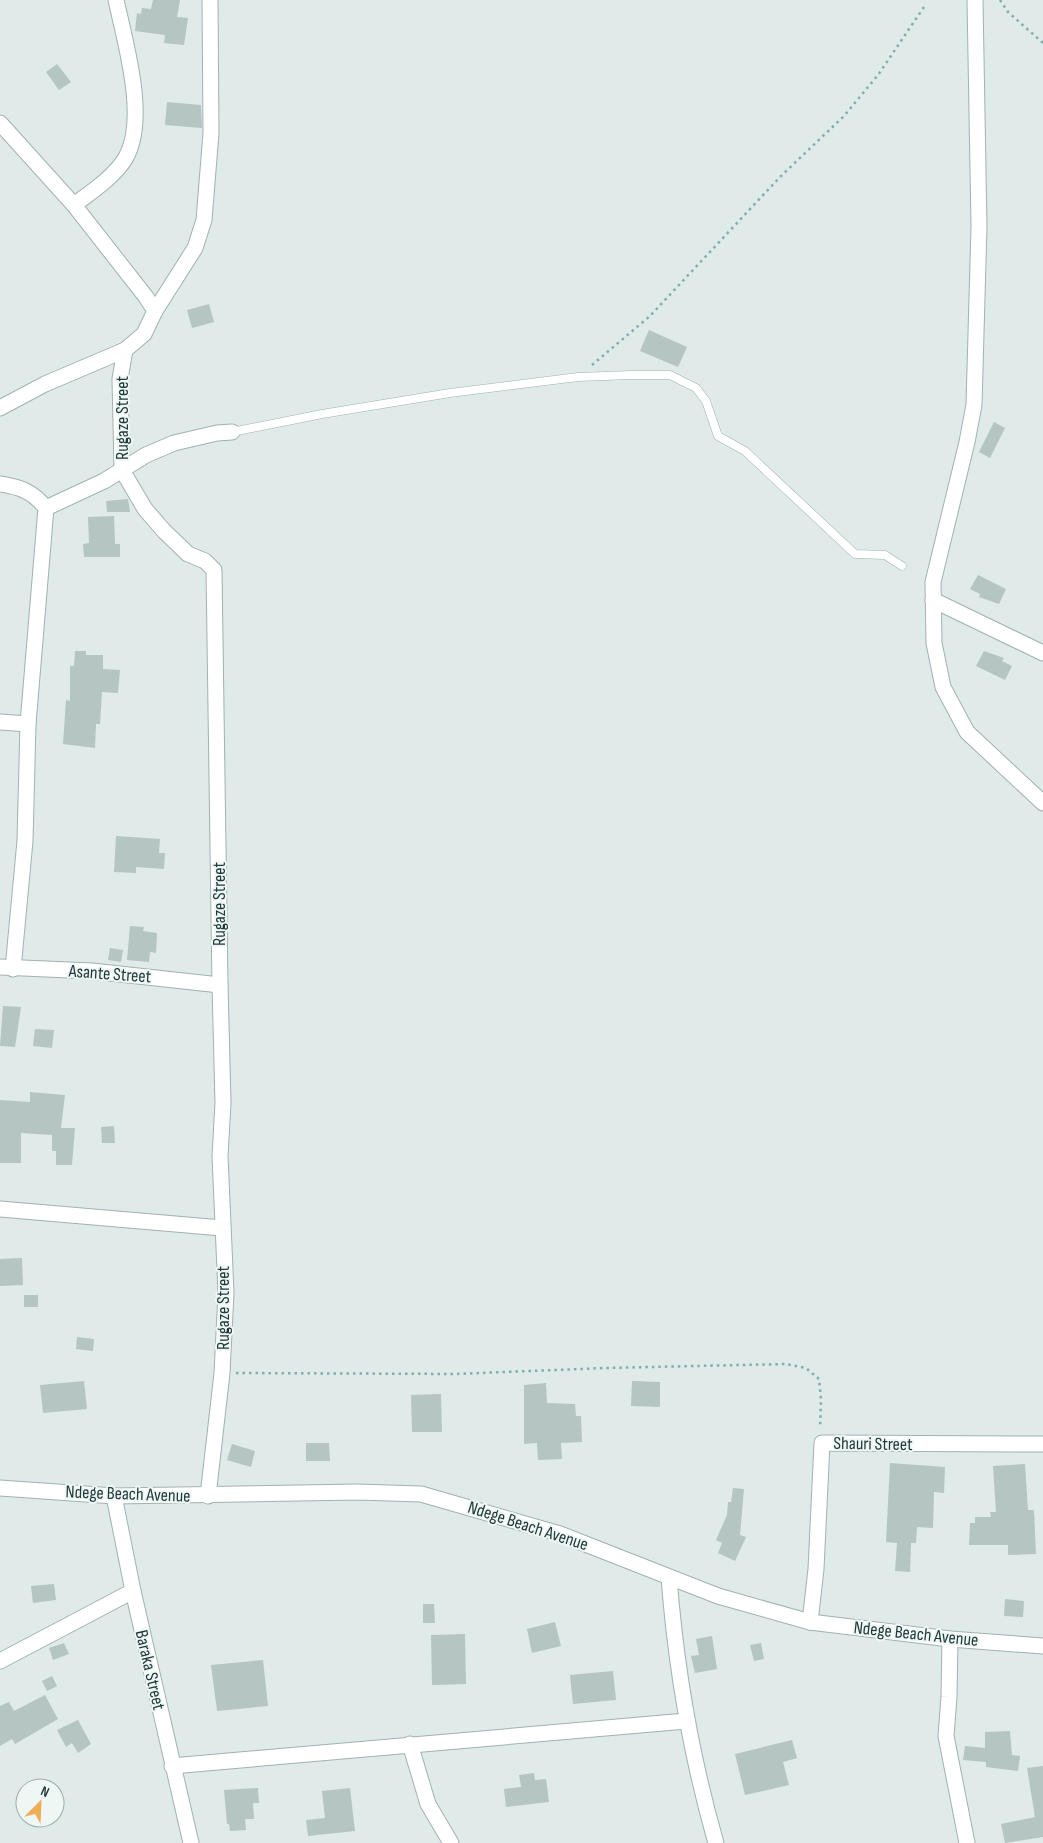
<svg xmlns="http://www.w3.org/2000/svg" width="1043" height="1843" font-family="'Sofia Sans Condensed',sans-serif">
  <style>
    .building { fill: #b4c5c2 }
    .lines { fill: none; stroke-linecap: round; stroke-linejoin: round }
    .service-casing { stroke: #a2b1b1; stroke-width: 9 }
    .minor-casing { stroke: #a2b1b1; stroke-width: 17 }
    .path { stroke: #7faead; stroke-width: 2.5; stroke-dasharray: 2.5 4; stroke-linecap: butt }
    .service { stroke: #fff; stroke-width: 8 }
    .minor { stroke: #fff; stroke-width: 15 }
    .labels { text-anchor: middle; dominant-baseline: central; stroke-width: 4; stroke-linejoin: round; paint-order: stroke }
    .street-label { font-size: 18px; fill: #20393a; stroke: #eff7f5 }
  </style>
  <rect width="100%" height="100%" fill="#dfeae9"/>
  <g class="building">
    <path d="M153,0H180L177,17L188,18L184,45L164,43L165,35L135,31L137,13L141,14L142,8L151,9Z"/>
    <path d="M57,64L71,82L59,90L46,72Z"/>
    <path d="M167,102L201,105L202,128L165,125Z"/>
    <path d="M209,304L214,322L192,328L187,310Z"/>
    <path d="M649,330L687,347L678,367L640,351Z"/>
    <path d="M994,422L1005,428L990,458L979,452Z"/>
    <path d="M128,499L130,512H107L106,501Z"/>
    <path d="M114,516L115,544H120V557H84L83,544L89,543L88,517Z"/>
    <path d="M978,575L1006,589L999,604L979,597L980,594L970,589Z"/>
    <path d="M75,651H86V655H103V669L120,670L118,693L102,692L100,724H96L95,748L63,744L66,700L70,701V666H74Z"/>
    <path d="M984,651L1004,658L1002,661L1012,666L1005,680L976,666Z"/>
    <path d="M116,836L160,839L159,853H165L164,869L136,867V873L114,872Z"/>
    <path d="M130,926L144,927L143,931L157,933L156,953L150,952L149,962L127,960Z"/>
    <path d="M110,948L123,950L121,962L108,960Z"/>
    <path d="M3,1006L21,1007L15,1047L0,1046Z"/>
    <path d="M35,1029L54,1030L52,1048L33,1046Z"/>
    <path d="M30,1092L65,1095L61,1128H75L72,1165H56V1151H52V1135L21,1133V1163H0V1100L30,1102Z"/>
    <path d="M114,1126L115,1143H102L101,1127Z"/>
    <path d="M22,1258L23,1285L0,1286V1259Z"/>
    <rect x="24" y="1295" width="14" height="12"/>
    <path d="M77,1337L94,1339L93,1351L76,1349Z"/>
    <path d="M84,1381L87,1409L43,1413L40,1385Z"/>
    <path d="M632,1381L660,1382V1407L631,1406Z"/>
    <path d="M546,1383L547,1403L575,1404L576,1416H581L582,1442L561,1443L562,1459L538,1460L537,1443L524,1444V1385Z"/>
    <path d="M441,1394L442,1432H412L411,1395Z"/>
    <path d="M306,1443H329L330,1461H306Z"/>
    <path d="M232,1444L255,1451L251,1467L227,1460Z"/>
    <path d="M890,1463L945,1467L944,1493L934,1492L933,1528L917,1527L916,1543H911L910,1572L895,1571L897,1543L886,1542Z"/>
    <path d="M1025,1464L1028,1510H1034L1036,1554L1008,1555V1545H969L970,1523H975V1517H991L990,1512H996L993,1466Z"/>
    <path d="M733,1488L744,1489L740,1535L746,1537L735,1561L718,1553L722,1543L716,1540L727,1515L728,1502H731Z"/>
    <path d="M54,1584L56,1600L33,1603L31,1586Z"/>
    <path d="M1005,1599L1024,1601L1023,1617L1004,1616Z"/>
    <path d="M423,1604H434L435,1623H423Z"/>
    <path d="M555,1622L561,1646L532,1653L527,1629Z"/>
    <path d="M465,1634L466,1684L432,1685L431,1635Z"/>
    <path d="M712,1636L717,1669L695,1673L691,1656L699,1655L696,1639Z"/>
    <path d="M64,1643L69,1654L53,1660L49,1648Z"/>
    <path d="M761,1643L764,1659L754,1661L750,1645Z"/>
    <path d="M263,1660L268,1706L217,1711L211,1665Z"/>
    <path d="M613,1671L616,1700L573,1704L570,1675Z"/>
    <path d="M52,1676L57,1686L47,1691L42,1681Z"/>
    <path d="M45,1695L58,1719L15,1744L12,1739L0,1746V1706L9,1702L14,1711Z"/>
    <path d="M78,1720L91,1744L78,1753L72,1743L66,1747L57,1730Z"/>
    <path d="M1010,1731L1012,1755L1020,1756L1018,1771L986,1767V1762L963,1760L965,1746L985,1748V1732Z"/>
    <path d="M792,1740L797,1758L783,1762L789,1785L745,1795L735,1754Z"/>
    <path d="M1043,1766V1837L1005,1843L1001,1824L1035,1817L1027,1768Z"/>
    <path d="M534,1773L535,1780L546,1779L549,1802L506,1807L504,1789L521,1787L519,1775Z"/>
    <path d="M258,1788L259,1803H253L254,1819H245L246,1830L230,1831L229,1824H227L224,1790Z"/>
    <path d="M350,1788L355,1831L308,1836L306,1820L325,1818L322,1791Z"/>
  </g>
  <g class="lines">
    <g class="service-casing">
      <path id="service" d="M232,432L322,414L450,393L578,377L631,375H670L696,388L706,401L718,436L745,451L855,554L885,555L902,566"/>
    </g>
    <g class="minor-casing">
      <g id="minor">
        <path d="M975,0L979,226L974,405L967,442L933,582L934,643L943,687L967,732L1043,803"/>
        <path d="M0,123L74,205L146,297L155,311L144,334L125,350L45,384L0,408"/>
        <path d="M74,205C91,192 111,179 123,162C150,124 125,42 116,0"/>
        <path d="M155,311L195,248L204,220L211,133L210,0"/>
        <path d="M125,350L120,379L122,470L145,509L164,531L188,554L205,561L214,570L220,985L223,1103L220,1156L226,1293L222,1373L208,1496"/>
        <path d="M0,484C21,487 33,492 46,508L28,724L25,841L13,969"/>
        <path d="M46,508L104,481L146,455L174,443L217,433L232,432"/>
        <path d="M933,600L1043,653"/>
        <path d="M0,722L28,724"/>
        <path d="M0,967L92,971L220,985"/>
        <path d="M0,1209L222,1228"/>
        <path d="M0,1488L114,1496L357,1492L421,1494L560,1534L718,1596L810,1622L950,1639L1043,1646"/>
        <path d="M114,1496L133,1591L191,1843"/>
        <path d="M669,1578C676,1668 691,1756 716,1843"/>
        <path d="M810,1622L816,1569L822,1443L1043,1444"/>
        <path d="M950,1639L949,1697L946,1736L967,1843"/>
        <path d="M0,1661L133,1591"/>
        <path d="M410,1744L428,1804L451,1843"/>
        <path d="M172,1766L686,1721"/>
      </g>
    </g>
    <g class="path">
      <path d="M1000,0L1008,12L1043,43"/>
      <path d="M592,365L650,316L780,177L844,116L878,75L926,4"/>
      <path d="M236,1373L455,1374L605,1368L786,1364L806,1368L819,1379L821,1399L820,1428"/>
    </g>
    <use href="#service" class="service"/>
    <use href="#minor" class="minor"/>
  </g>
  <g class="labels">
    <g class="street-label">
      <text transform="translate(122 418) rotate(-90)">Rugaze Street</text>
      <text transform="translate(219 904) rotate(-90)">Rugaze Street</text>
      <text transform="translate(110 974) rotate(4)">Asante Street</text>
      <text transform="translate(223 1308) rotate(-90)">Rugaze Street</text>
      <text transform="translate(873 1444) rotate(1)">Shauri Street</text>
      <text transform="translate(128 1494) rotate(2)">Ndege Beach Avenue</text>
      <text transform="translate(528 1526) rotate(18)">Ndege Beach Avenue</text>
      <text transform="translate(916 1634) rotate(6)">Ndege Beach Avenue</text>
      <text transform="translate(150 1670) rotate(77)">Baraka Street</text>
    </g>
  </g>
  <g transform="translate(40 1803) rotate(24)"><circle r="24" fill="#eff7f5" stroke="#9cabaa"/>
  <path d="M0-4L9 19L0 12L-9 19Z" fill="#f1ac56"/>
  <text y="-8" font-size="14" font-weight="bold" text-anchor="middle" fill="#20393a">N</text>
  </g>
</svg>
